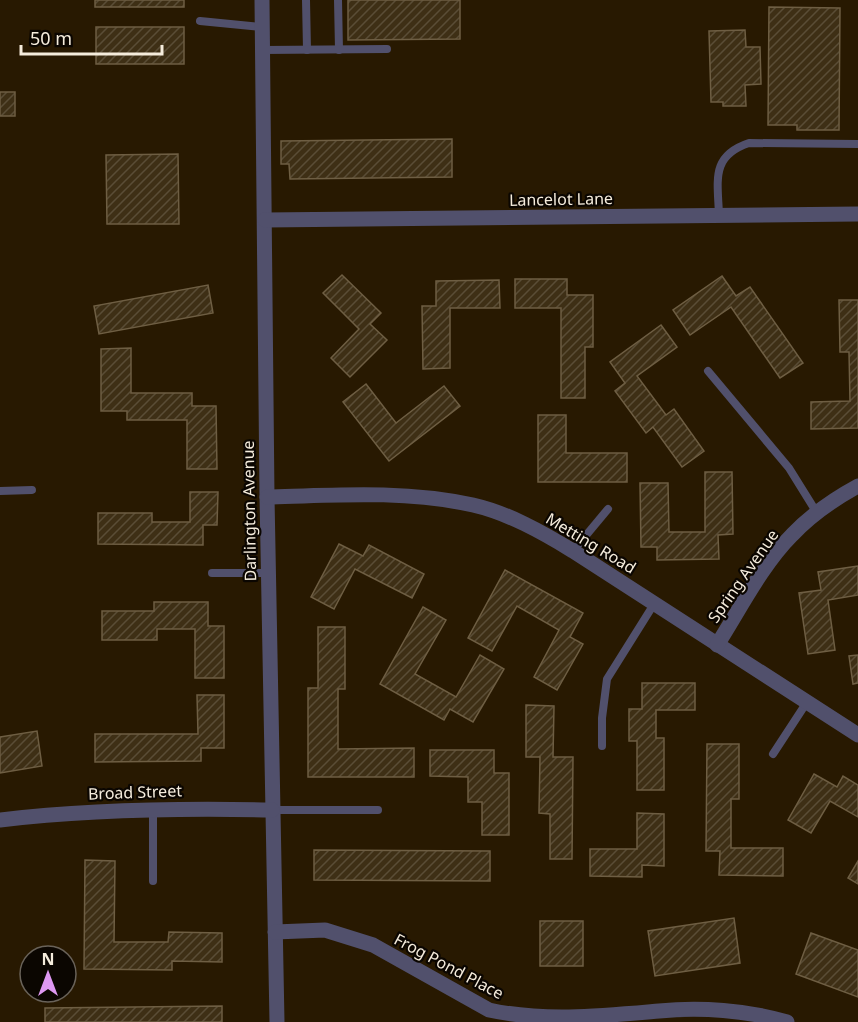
<svg xmlns="http://www.w3.org/2000/svg" width="858" height="1022" font-family="'Noto Sans',sans-serif">
  <style>
    .building { fill: url(#building-hatch); stroke: #6e5e43; stroke-width: 1.5 }
    .lines { fill: none; stroke-linecap: round; stroke-linejoin: round }
    .lane { stroke: #51506c; stroke-width: 8 }
    .street { stroke: #51506c; stroke-width: 15 }
    .labels { text-anchor: middle; dominant-baseline: central; stroke-width: 4.5; stroke-linejoin: round; paint-order: stroke }
    .street-label { font-size: 16px; fill: #f5ecdc; stroke: #0b0601 }
  </style>
  <defs>
    <pattern id="building-hatch" width="6" height="6" patternUnits="userSpaceOnUse" patternTransform="scale(1.5)"><rect width="6" height="6" fill="#3e2f15"/><path d="M-1 1l2-2M0 6l6-6M5 7l2-2" fill="none" stroke="#5a4d36"/></pattern>
  </defs>
  <rect width="100%" height="100%" fill="#281901"/>
  <g class="building">
    <rect x="95" y="0" width="89" height="7"/>
    <path d="M348,0H460V39L348,40Z"/>
    <path d="M769,7L840,8L839,130H797V125H768Z"/>
    <rect x="96" y="27" width="88" height="37"/>
    <path d="M745,30L746,47H760L761,84L745,85L746,106H723V102H711L709,31Z"/>
    <rect x="0" y="92" width="15" height="24"/>
    <path d="M452,139V177L290,179L289,164H281V141Z"/>
    <path d="M178,154L179,224H107L106,155Z"/>
    <path d="M342,275L381,313L370,324L387,340L350,377L331,358L359,329L323,293Z"/>
    <path d="M722,276L736,296L750,287L803,363L780,378L731,307L690,335L673,310Z"/>
    <path d="M515,279H567V295H593V347H585V398H561V308H515Z"/>
    <path d="M499,280L500,308H450V368L423,369L422,306H436V281Z"/>
    <path d="M208,285L213,313L99,334L94,306Z"/>
    <path d="M839,300H858V428L811,429V402L850,401L849,352H840Z"/>
    <path d="M661,325L677,347L637,376L666,415L674,409L704,451L682,467L653,427L646,433L615,391L625,383L610,362Z"/>
    <path d="M131,348V393H192V406H216L217,469H187V420H127V411H101V349Z"/>
    <path d="M366,384L396,423L444,386L460,406L389,461L343,402Z"/>
    <path d="M538,415H566V453H627V482H538Z"/>
    <path d="M705,472H732L733,534L718,535L719,559L657,560V547H641L640,483H668L669,532H705Z"/>
    <path d="M190,492H218L217,525H203V545L98,544V513H152V522H190Z"/>
    <path d="M339,544L363,556L369,545L424,574L412,598L355,569L334,609L311,597Z"/>
    <path d="M858,566V595L828,600L835,650L808,654L799,593L821,590L818,572Z"/>
    <path d="M505,570L583,613L570,637L583,644L557,690L534,677L559,630L517,606L492,651L468,638Z"/>
    <path d="M154,602H208V626H224V678H195V629H157V640H102V611H154Z"/>
    <path d="M423,607L446,620L415,674L456,697L480,655L504,669L473,722L450,709L444,720L380,684Z"/>
    <path d="M318,627H345V689H338V749L414,748V777H308V688H318Z"/>
    <path d="M858,655V683L853,684L849,656Z"/>
    <path d="M642,683H695V710H656V738H664V790H637V741H629V709H642Z"/>
    <path d="M197,695H224V748H201V761L95,762V734H198Z"/>
    <path d="M526,705L554,706L553,757H573L572,859H550V814L539,813L540,757H526Z"/>
    <path d="M37,731L42,766L0,773V737Z"/>
    <path d="M707,744H739V799H731V848H783V876L719,875L720,851H706Z"/>
    <path d="M430,750H494V773H509V835H482V802H468V777L430,776Z"/>
    <path d="M814,774L837,787L843,776L858,785V817L830,801L811,833L788,820Z"/>
    <path d="M637,813L664,814V866L642,865V877L590,876V849H637Z"/>
    <path d="M314,850L490,851V881L314,880Z"/>
    <path d="M85,860L115,861L114,942H168L169,932L222,933V962L172,961V970L84,969Z"/>
    <path d="M858,861V884L848,878Z"/>
    <path d="M734,918L740,963L655,976L648,931Z"/>
    <rect x="540" y="921" width="43" height="45"/>
    <path d="M811,933L858,950V997L796,974Z"/>
    <path d="M222,1006V1022H45V1008Z"/>
  </g>
  <g class="lines">
    <g class="lane">
      <path d="M306,0L307,50"/>
      <path d="M338,0L339,50"/>
      <path d="M200,21L262,27"/>
      <path d="M263,50L387,49"/>
      <path d="M719,216C718,181 710,156 749,143L858,144"/>
      <path d="M708,371L789,468L817,513"/>
      <path d="M0,491L32,490"/>
      <path d="M573,551L608,509"/>
      <path d="M212,573H268"/>
      <path d="M602,746V718L607,679L654,604"/>
      <path d="M773,754L807,702"/>
      <path d="M153,809V881"/>
      <path d="M272,810H378"/>
    </g>
    <g class="street">
      <path d="M262,0L267,497L277,1022"/>
      <path d="M265,220L858,214"/>
      <path d="M267,497C335,495 406,490 473,505C508,513 542,532 573,551L858,735"/>
      <path d="M717,645C740,609 762,565 792,535C811,515 834,499 858,486"/>
      <path d="M0,820C91,809 181,808 272,810"/>
      <path d="M275,932L325,930L373,945L489,1010C544,1022 602,1016 659,1011C700,1007 747,1010 787,1022"/>
    </g>
  </g>
  <g class="labels">
    <g class="street-label">
      <text transform="translate(561 199) rotate(-1)">Lancelot Lane</text>
      <text transform="translate(249 511) rotate(-91)">Darlington Avenue</text>
      <text transform="translate(591 543) rotate(31)">Metting Road</text>
      <text transform="translate(743 576) rotate(-55)">Spring Avenue</text>
      <text transform="translate(135 792) rotate(-2)">Broad Street</text>
      <text transform="translate(449 966) rotate(28)">Frog Pond Place</text>
    </g>
  </g>
  <g transform="translate(48 974)"><circle r="28" fill="#0b0601" stroke="#696259" stroke-width="1.5"/>
  <path d="M0-4.5L10 22L0 15L-10 22Z" fill="#de98f2"/>
  <text y="-9" font-size="16" font-weight="bold" text-anchor="middle" fill="#f5ecdc">N</text>
  </g>
  <path d="M21 45v9h141v-9" fill="none" stroke="#f5ecdc" stroke-width="3"/>
  <text x="30" y="45" font-size="18" fill="#f5ecdc" stroke="#0b0601" stroke-width="4.5" paint-order="stroke">50 m</text>
</svg>
